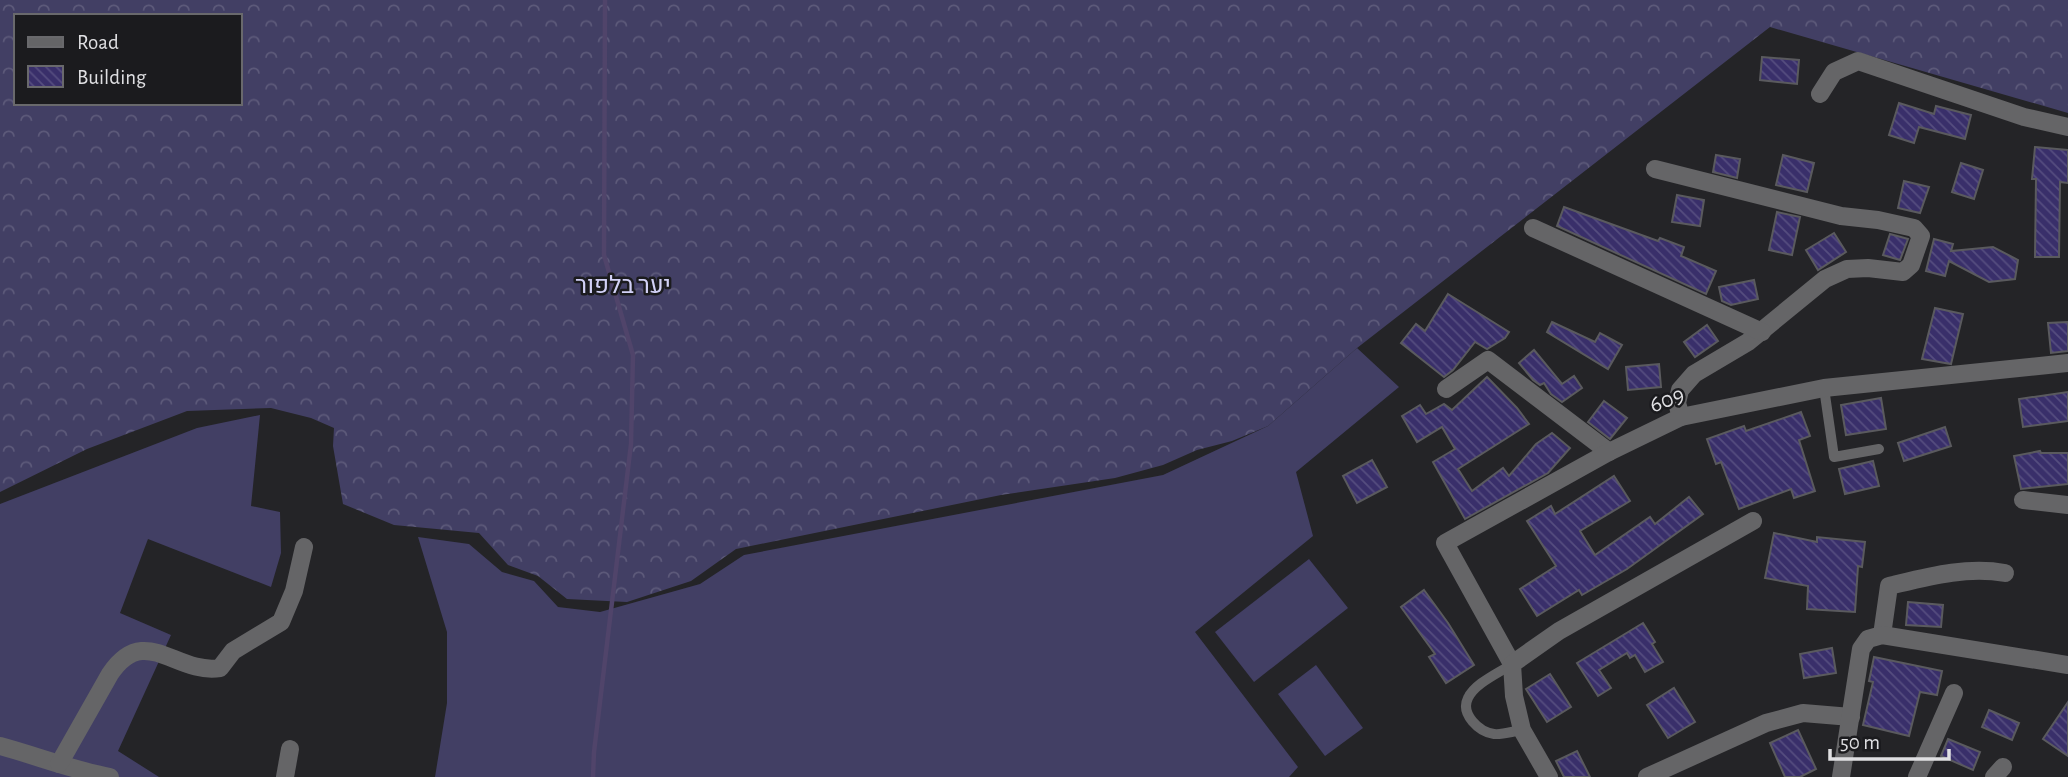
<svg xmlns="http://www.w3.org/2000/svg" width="2068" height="777" font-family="'Alegreya Sans',Heebo,sans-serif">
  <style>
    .grass { fill: #423f64 }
    .forest { fill: url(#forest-crowns); fill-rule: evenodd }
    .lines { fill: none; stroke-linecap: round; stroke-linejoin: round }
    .stream { stroke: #50446a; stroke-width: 4.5 }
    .building { fill: url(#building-back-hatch); stroke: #5a5a5e; stroke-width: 2 }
    .lane { stroke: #656567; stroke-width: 10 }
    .street { stroke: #656567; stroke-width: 18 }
    .labels { text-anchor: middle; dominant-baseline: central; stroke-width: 5; stroke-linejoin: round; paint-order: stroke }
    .park-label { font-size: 24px; fill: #d2d1f6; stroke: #1b1b1e }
    .street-label { font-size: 24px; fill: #dfdfe2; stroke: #1b1b1e }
  </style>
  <defs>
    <pattern id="forest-crowns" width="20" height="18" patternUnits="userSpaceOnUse" patternTransform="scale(1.75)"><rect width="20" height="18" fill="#423f64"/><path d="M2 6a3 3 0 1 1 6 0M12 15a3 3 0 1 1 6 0" fill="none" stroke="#5d5a7a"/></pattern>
    <pattern id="building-back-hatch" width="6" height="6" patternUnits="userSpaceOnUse" patternTransform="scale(1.75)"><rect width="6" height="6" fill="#392f6a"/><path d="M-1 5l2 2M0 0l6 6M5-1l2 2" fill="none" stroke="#554d7f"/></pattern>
  </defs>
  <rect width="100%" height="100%" fill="#242427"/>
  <g class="grass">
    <path d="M1357,348L1399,387L1296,472L1313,536L1195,632L1298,767L1289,777H435L447,703V632L418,537L469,544L502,572L534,581L558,607L600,612L700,584L744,555L1163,475L1268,426Z"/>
    <path d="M260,415L251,506L280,512L281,553L271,587L148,539L120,613L171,635L118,751L159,777H0V504L197,428Z"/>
    <path d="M1309,559L1348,608L1254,682L1215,632Z"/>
    <path d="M1316,665L1363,728L1325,756L1278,694Z"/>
  </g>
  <path class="forest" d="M0,0H2068V113L1770,27L1357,348L1268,426L1232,441L1197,450L1163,465L1115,478L1001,495L736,549L691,581L627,602L567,599L538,576L508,565L479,533L394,525L343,504L333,446L334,428L311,418L271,408L187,411L87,449L0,492ZM16,16H240V103H16Z"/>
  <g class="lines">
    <path class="stream" d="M593,777L594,752L631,444L633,355L604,255L605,0"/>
  </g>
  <g class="building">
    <path d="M1762,57L1799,60L1797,84L1760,80Z"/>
    <path d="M1899,103L1934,114L1936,106L1971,115L1965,139L1919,127L1914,143L1889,135Z"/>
    <path d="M2035,147L2068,150V183L2060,182L2059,257H2035L2036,179H2032Z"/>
    <path d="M1716,155L1740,159L1737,178L1713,172Z"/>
    <path d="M1783,155L1814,163L1807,192L1776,185Z"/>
    <path d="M1961,163L1983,170L1974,199L1952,192Z"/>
    <path d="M1904,181L1929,187L1920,213L1898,208Z"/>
    <path d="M1677,195L1704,200L1700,226L1672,222Z"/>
    <path d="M1564,207L1658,241L1660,238L1684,247L1681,256L1716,271L1706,294L1557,226Z"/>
    <path d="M1777,212L1800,217L1792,255L1769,250Z"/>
    <path d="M1834,233L1846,252L1818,270L1806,250Z"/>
    <path d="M1890,234L1908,239L1900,260L1883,255Z"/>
    <path d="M1934,239L1953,244L1951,251L1993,247L2018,260L2015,279L1989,282L1949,261L1945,276L1926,271Z"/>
    <path d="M1754,280L1758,299L1731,305L1722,301L1719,287Z"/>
    <path d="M1448,294L1509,332L1505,338L1487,349L1475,342L1453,370L1444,377L1401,343L1416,324L1425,331Z"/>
    <path d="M1935,308L1963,314L1951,364L1922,359Z"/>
    <path d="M1552,322L1595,342L1600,333L1622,345L1608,369L1547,332Z"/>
    <path d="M2068,322V351L2051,353L2048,323Z"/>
    <path d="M1707,325L1718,341L1695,357L1684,342Z"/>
    <path d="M1534,350L1562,384L1574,376L1582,388L1562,402L1551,394L1544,383L1540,385L1533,380L1519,363Z"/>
    <path d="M1659,364L1661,387L1628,390L1626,367Z"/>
    <path d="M1487,377L1517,408L1529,424L1458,469L1472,491L1503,468L1509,476L1536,444L1552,433L1570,448L1548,473L1465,519L1433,462L1455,449L1442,427L1417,442L1402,416L1420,405L1426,414L1444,404L1452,410Z"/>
    <path d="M2068,392V421L2023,427L2019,399Z"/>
    <path d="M1881,398L1886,429L1846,435L1841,405Z"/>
    <path d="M1604,401L1627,418L1610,439L1588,422Z"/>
    <path d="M1801,412L1810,436L1799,440L1815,491L1794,498L1791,489L1739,509L1721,462L1716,464L1707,439L1744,426L1746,431Z"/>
    <path d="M1945,427L1951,446L1904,461L1898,443Z"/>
    <path d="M2040,451L2041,453H2068V484L2021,489L2014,456Z"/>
    <path d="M1372,460L1387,487L1357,503L1343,476Z"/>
    <path d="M1873,461L1879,486L1845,494L1839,469Z"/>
    <path d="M1614,476L1630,501L1580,531L1595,555L1650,517L1655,524L1689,497L1703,514L1627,569L1582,595L1579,590L1537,616L1520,589L1556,566L1527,521L1551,506L1555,514Z"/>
    <path d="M1774,533L1817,542V537L1865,542L1862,567L1858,566L1855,612L1807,609L1808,586L1765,578Z"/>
    <path d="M1424,590L1448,623L1474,665L1446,683L1429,657L1435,654L1401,607Z"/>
    <path d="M1908,602L1943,605L1941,627L1906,625Z"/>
    <path d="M1643,623L1655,642L1652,644L1663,662L1645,672L1635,655L1630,658L1627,653L1599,670L1611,688L1598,696L1577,663Z"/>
    <path d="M1832,648L1836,673L1804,678L1800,654Z"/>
    <path d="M1874,657L1942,671L1937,695L1920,692L1909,736L1863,725L1873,682L1869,681Z"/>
    <path d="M1550,674L1571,707L1547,722L1526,689Z"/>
    <path d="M1674,688L1695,722L1668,738L1647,705Z"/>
    <path d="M2068,702V756L2043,739Z"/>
    <path d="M1989,710L2019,723L2012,740L1982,727Z"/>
    <path d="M1798,730L1816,769L1800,777H1785L1770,743Z"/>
    <path d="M1948,739L1980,752L1973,770L1941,756Z"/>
    <path d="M1577,751L1590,777H1564L1556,761Z"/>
  </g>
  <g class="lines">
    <g class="lane">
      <path d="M1824,388L1834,457L1879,449"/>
      <path d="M1512,664C1499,673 1475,683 1468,698C1460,714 1479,732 1494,734C1502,735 1514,731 1522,730"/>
    </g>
    <g class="street">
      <path d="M1820,94L1834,72L1858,61L2024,117L2068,127"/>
      <path d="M1655,169L1841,216L1878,220L1914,228L1921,236L1911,265L1903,272L1868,268L1847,269L1825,279L1748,342L1694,374L1680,390L1677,403L1681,417"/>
      <path d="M1533,228L1762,332"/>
      <path d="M1446,389L1488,360L1609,452"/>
      <path d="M2023,500L2068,505"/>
      <path d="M1882,635L1889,586C1927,577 1966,566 2005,573"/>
      <path d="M1512,664L1445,543L1609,452L1681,417L1824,388L2068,363"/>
      <path d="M0,746C37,756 72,770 110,777"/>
      <path d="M59,764L110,674C145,622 175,675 220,668L233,651L281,622L294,591L304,547"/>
      <path d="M285,777L290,749"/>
      <path d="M1549,777L1522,730L1514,696L1512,664L1559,631L1753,521"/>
      <path d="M1647,777L1766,723L1803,713L1851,717"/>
      <path d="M1841,777L1861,649L1868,639L1882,635L2068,665"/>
      <path d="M1917,777L1954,693"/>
      <path d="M1994,777L2003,767"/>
    </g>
  </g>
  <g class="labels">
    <g class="park-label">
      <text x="623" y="286">יער בלפור</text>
    </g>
    <g class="street-label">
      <text transform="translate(1667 400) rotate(-21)">609</text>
    </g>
  </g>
  <rect x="14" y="14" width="228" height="91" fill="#1b1b1e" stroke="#69696c" stroke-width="2"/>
  <rect x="28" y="37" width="35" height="10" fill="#656567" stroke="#69696c" stroke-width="2"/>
  <text x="77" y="49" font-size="21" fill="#dfdfe2">Road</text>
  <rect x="28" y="66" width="35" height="21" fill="url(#building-back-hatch)" stroke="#69696c" stroke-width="2"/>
  <text x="77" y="84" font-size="21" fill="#dfdfe2">Building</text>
  <path d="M1830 749v10h119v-10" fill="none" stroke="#dfdfe2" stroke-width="3.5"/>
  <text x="1840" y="749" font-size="21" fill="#dfdfe2" stroke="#1b1b1e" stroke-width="5" paint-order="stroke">50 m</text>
</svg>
